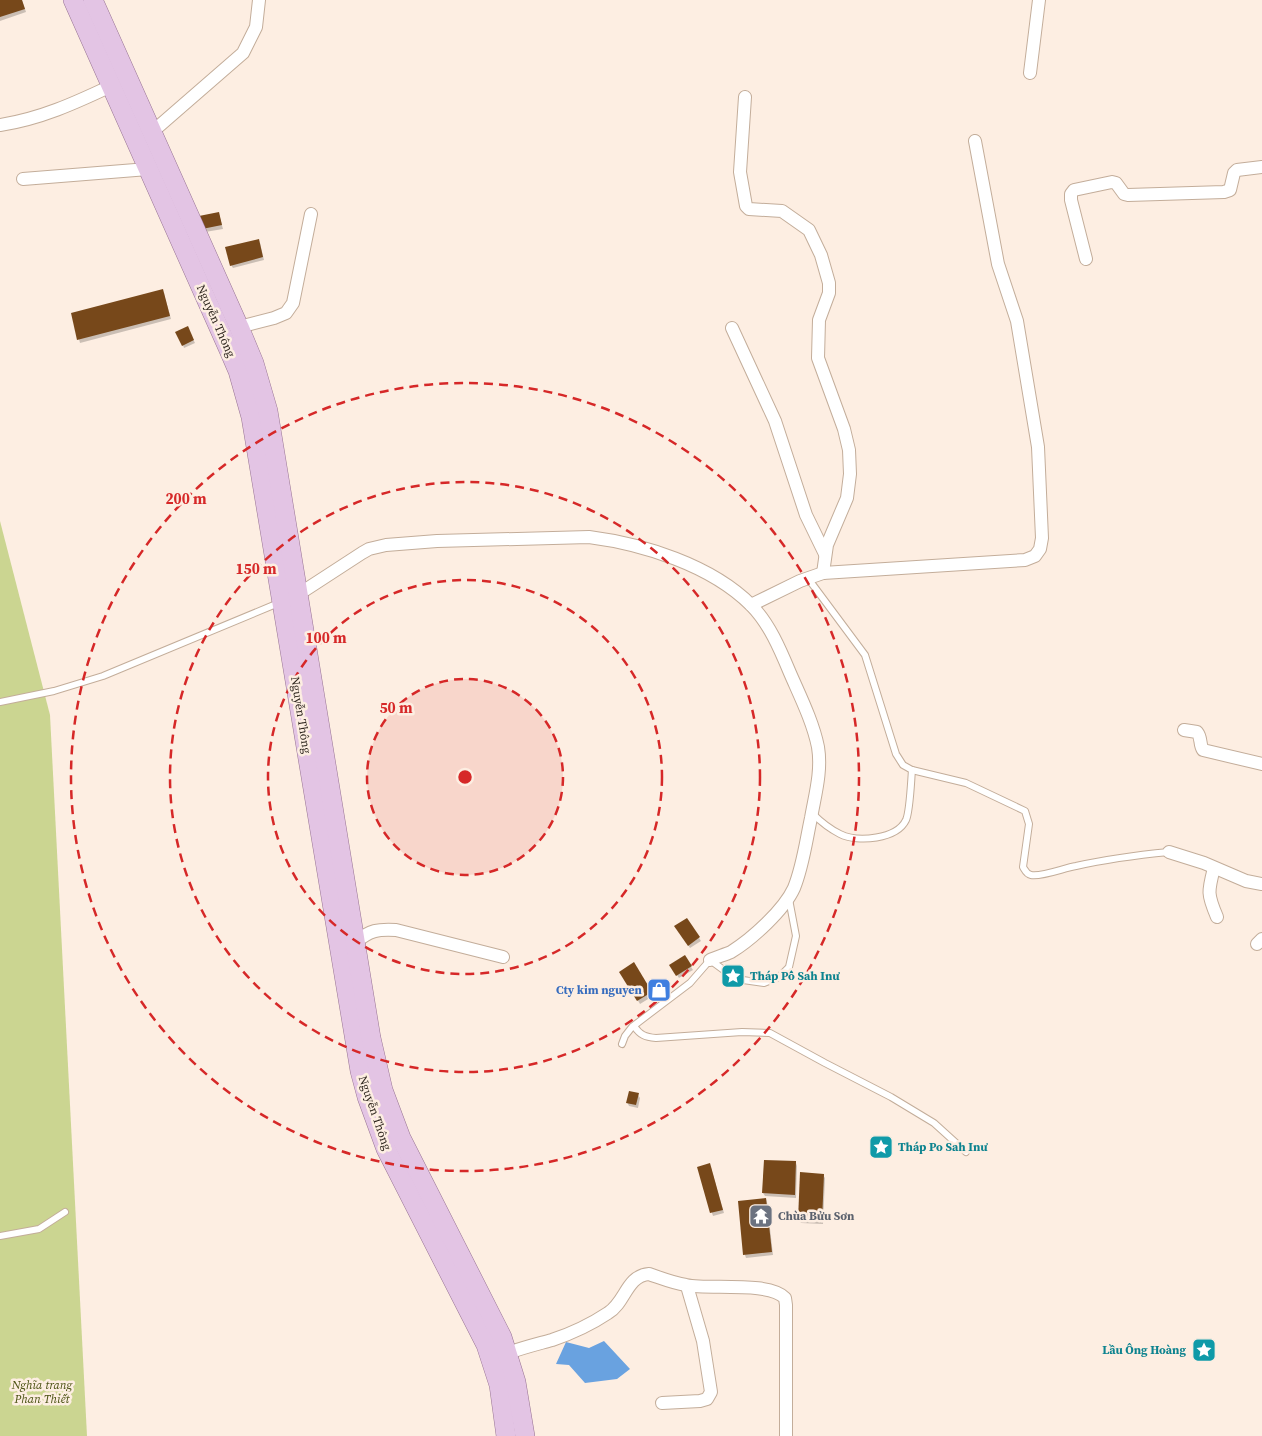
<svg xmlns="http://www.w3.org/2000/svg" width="1262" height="1436" font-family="'Source Serif 4',serif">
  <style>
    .green { fill: #cbd591 }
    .water { fill: #69a2e0 }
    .shadow { fill: #0003 }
    .building { fill: #77481a }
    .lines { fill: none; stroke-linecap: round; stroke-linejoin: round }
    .lane-casing { stroke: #c3ad9a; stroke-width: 8 }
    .street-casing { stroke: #c3ad9a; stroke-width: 14 }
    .primary-casing { stroke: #987493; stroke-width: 20 }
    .lane { stroke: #fff; stroke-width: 6 }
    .street { stroke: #fff; stroke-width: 12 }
    .primary { stroke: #e3c4e4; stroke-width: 19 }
    .ring { fill: none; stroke: #d62828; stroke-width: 2.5; stroke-dasharray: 9 6 }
    .labels { text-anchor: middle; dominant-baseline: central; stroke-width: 5; stroke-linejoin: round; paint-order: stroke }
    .street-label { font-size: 12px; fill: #2f271f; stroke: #fdeee2 }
    .culture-label { font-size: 12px; font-weight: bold; fill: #0d838f; stroke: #fdeee2; text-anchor: start }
    .shop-label { font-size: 12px; font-weight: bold; fill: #366cbe; stroke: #fdeee2; text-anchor: end }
    .worship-label { font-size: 12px; font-weight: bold; fill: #5b616d; stroke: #fdeee2; text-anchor: start }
    .park-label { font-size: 12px; font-style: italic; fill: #4a5112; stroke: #fdeee2 }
    .centre { fill: #d62828; stroke: #fdeee2; stroke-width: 2.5 }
    .ring-label { font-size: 15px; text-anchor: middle; font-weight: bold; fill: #d62828; stroke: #fdeee2; stroke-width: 5; stroke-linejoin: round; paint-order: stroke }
  </style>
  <rect width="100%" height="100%" fill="#fdeee2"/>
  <path class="green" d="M0,521L50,715L87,1436H0Z"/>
  <path class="water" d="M604,1341L630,1369L617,1379L585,1383L569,1365L556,1364L566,1342L589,1348Z"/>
  <g class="shadow">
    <path d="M0,0H22L26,12L0,21Z"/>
    <path d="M219,214L223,229L205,232L203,229Z"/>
    <path d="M260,243L264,260L233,268L231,265Z"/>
    <path d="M164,294L171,319L80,343L79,339Z"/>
    <path d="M189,331L195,343L184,348L183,345Z"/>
    <path d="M687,919L701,941L690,948L676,926Z"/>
    <path d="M685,957L693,970L679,978L671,966Z"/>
    <path d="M634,964L653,996L640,1004L621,972Z"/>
    <path d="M638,1095L640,1098L638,1108L629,1106L627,1102Z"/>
    <path d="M796,1163L797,1166L796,1198L765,1196L763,1193Z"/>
    <path d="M699,1168H711L724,1213L713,1216L712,1213Z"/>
    <path d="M823,1175L825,1178L823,1224L801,1223L799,1220Z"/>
    <path d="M766,1199L767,1202L773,1255L746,1258L745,1255Z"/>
  </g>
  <g class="building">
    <path d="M0,0H22L25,9L0,17Z"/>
    <path d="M219,212L222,225L202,229L199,216Z"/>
    <path d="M259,239L263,257L230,266L225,247Z"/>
    <path d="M163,289L170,316L77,340L71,313Z"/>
    <path d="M188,326L194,340L182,346L175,332Z"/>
    <path d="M687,918L700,937L688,946L674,926Z"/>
    <path d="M685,955L692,966L676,976L669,965Z"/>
    <path d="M634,962L652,992L637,1001L619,972Z"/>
    <path d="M629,1091L639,1093L636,1105L626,1103Z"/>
    <path d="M764,1160L796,1161L795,1195L762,1193Z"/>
    <path d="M710,1163L723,1210L710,1213L697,1167Z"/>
    <path d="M800,1172L824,1174L822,1221L798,1220Z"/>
    <path d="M766,1198L772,1252L743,1255L738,1201Z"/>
  </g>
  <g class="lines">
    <g class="lane-casing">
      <g id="lane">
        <path d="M807,577L865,655L896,754L903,765L912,770L966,783L1025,811L1029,824L1023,867C1025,870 1026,874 1031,875C1042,877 1064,868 1076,866C1107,859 1138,855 1169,852"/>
        <path d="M0,702L54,691L103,676L281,602"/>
        <path d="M813,814C821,822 830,829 840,834C858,843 897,839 906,820C910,811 911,781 912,770"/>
        <path d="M634,1026C640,1035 645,1037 656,1038L742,1032L770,1033L825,1063L891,1097L934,1123L966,1152"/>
        <path d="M622,1044L625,1036L632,1027L690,983L710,960L736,979L764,983L779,977L789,967L796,936L789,899"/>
        <path d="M0,1236L39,1229L65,1212"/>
      </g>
    </g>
    <g class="street-casing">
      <g id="street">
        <path d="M1030,73L1039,0"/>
        <path d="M745,97L740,172L746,206L749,209L782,211L809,230L821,255L829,283V293L819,320L818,358L844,429L849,450L850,474L847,498L827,545L823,573"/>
        <path d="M0,125C40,119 75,103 111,86"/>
        <path d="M151,133L243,53L256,27L259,0"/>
        <path d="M23,179L148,169"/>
        <path d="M1086,259L1071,200V194L1074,190L1112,182L1116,183L1124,194L1128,195L1224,192L1230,190L1234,173L1237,170L1262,167"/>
        <path d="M239,327L274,318L286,313L293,303L311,214"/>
        <path d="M732,328L775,421L806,515L825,554"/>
        <path d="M292,597L299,594L362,553L369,549L386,545L437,541L589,537C643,544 711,565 751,605C769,623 780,649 790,673C800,696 813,722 818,747C822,771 815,795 811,818C806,841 803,866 794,888C784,910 752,939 731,952C724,955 716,957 710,960"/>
        <path d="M751,605L800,581L823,573L1025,560L1035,556L1040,549L1042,538L1038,447L1017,321L998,264L975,141"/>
        <path d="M1184,730L1197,732C1202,738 1199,744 1203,750L1262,764"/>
        <path d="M1169,852L1204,863L1246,881L1262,884"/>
        <path d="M1214,868C1208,891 1207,894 1217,917"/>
        <path d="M356,942C370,930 378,929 396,930L503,957"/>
        <path d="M1257,944L1262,939"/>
        <path d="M500,1356C517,1349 534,1345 552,1340C570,1334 593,1323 608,1313C626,1302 626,1276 649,1274C661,1278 673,1283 686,1285C708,1290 769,1281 785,1298L786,1305V1436"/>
        <path d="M662,1403L700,1401L707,1399L711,1392L703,1341L687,1286"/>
      </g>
    </g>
    <g class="primary-casing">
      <g id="primary">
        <path d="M73,0L228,348L238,371L251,417L360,1071L367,1097L386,1149L486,1345L499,1385L506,1436"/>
        <path d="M93,0L239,327L254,363L268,411L371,1038L383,1090L401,1138L502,1337L516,1382L525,1436"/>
      </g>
    </g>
    <use href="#lane" class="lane"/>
    <use href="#street" class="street"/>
    <use href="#primary" class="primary"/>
  </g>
  <circle cx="465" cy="777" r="98" fill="#d62828" fill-opacity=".12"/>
  <g class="ring">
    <circle cx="465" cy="777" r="98"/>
    <circle cx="465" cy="777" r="197"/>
    <circle cx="465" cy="777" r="295"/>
    <circle cx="465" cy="777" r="394"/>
  </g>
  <defs>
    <g id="sight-square" transform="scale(1.25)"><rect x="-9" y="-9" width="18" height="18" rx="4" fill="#0f9aa8" stroke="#fdeee2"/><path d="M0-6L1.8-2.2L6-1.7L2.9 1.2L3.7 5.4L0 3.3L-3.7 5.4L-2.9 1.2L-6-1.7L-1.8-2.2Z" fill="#fff"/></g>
    <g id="shop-square" transform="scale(1.25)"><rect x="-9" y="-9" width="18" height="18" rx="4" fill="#3f7fe0" stroke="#fdeee2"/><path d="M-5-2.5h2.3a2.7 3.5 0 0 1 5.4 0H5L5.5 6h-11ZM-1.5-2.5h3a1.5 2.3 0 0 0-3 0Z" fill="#fff"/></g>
    <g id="temple-square" transform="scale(1.25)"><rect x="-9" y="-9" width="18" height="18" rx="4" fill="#6b7280" stroke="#fdeee2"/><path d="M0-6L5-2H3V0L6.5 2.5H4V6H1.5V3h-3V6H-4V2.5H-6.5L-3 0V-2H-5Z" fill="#fff"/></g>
  </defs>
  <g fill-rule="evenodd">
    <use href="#sight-square" x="733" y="976"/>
    <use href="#shop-square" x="659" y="990"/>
    <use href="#sight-square" x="881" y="1147"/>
    <use href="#temple-square" x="761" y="1216"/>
    <use href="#sight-square" x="1204" y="1350"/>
  </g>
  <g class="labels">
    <g class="street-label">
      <text transform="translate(216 321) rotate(66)">Nguyễn Thông</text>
      <text transform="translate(301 715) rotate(81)">Nguyễn Thông</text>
      <text transform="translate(375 1113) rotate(71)">Nguyễn Thông</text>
    </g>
    <g class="culture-label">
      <text x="750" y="976">Tháp Pô Sah Inư</text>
      <text x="898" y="1147">Tháp Po Sah Inư</text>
      <text x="1186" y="1350" text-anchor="end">Lầu Ông Hoàng</text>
    </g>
    <g class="shop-label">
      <text x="642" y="990">Cty kim nguyen</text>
    </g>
    <g class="worship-label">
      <text x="778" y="1216">Chùa Bửu Sơn</text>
    </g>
    <g class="park-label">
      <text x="42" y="1385">Nghĩa trang<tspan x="42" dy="14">Phan Thiết</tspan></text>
    </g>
  </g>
  <circle cx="465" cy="777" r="8" class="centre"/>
  <g class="ring-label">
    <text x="186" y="504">200 m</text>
    <text x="256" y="574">150 m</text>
    <text x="326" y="643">100 m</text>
    <text x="396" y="713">50 m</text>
  </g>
</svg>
